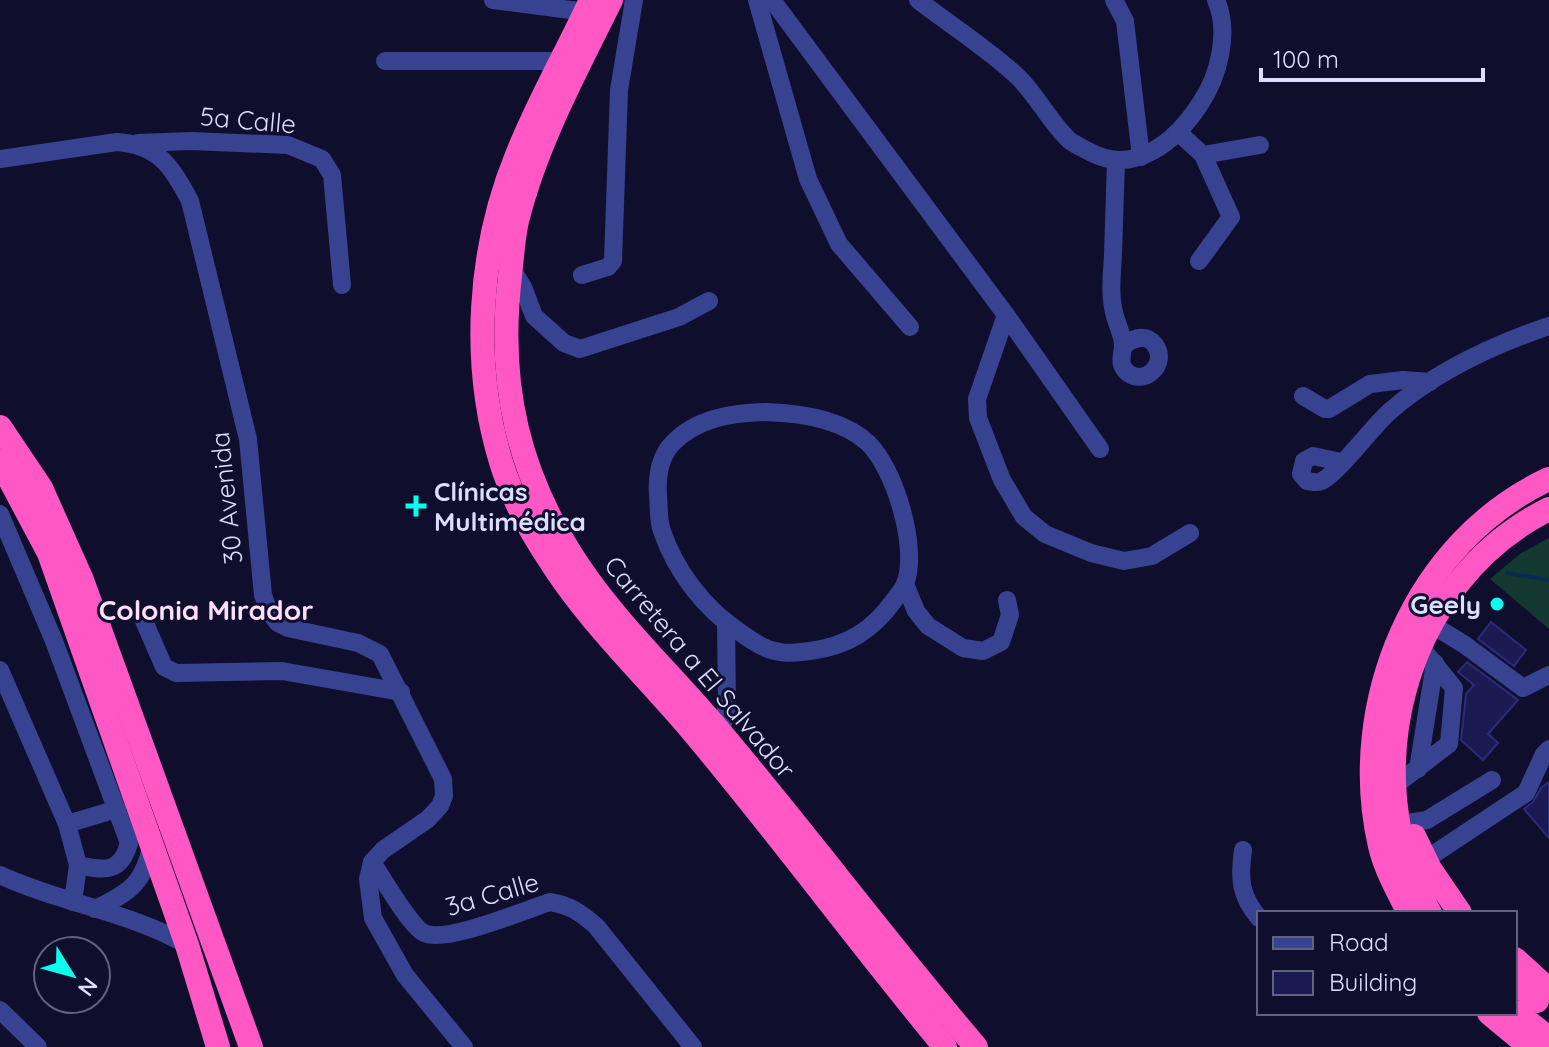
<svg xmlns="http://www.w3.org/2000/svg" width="1549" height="1047" font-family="Quicksand,sans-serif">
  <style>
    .green { fill: #123830 }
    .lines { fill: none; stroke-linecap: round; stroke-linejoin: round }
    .stream { stroke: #062d4f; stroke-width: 4 }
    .building { fill: #1b1a50; stroke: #2c2a7e; stroke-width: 2 }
    .minor { stroke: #374390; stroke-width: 18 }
    .highway { stroke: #ff57c4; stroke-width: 24 }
    .poi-dot { fill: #08ffee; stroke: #0f0f2d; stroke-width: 3 }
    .labels { text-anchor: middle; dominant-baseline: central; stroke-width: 6; stroke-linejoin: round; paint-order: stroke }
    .street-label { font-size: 26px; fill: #dcdeff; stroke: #0f0f2d }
    .poi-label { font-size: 26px; font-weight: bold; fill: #dcdeff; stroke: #0f0f2d; text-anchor: start }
    .neighbourhood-label { font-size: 28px; font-weight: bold; fill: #ffdef9; stroke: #0f0f2d }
  </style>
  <rect width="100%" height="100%" fill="#0f0f2d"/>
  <path class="green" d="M1549,538V629L1490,579L1521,553Z"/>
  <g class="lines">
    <path class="stream" d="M1507,573L1549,580"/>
  </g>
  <g class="building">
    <path d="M1491,622L1526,650L1514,666L1478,639Z"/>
    <path d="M1467,662L1518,700L1488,734L1498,743L1483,760L1461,740L1466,694L1474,685L1458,672Z"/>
    <path d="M1549,782V838L1524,809L1533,802L1541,788Z"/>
  </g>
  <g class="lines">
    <g class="minor">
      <path d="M493,0L586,12"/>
      <path d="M757,0L808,179L839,244L910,327"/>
      <path d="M772,0L1006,315L1100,449"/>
      <path d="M918,0C950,25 990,50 1019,78C1038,97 1050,122 1069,140C1075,145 1083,148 1090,152C1135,176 1176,141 1200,104C1219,76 1230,32 1216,0"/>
      <path d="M1114,0L1125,21L1141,157"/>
      <path d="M385,61H562"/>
      <path d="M1178,132L1203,155L1231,217L1199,261"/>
      <path d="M138,143L191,141L288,145L322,159L332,175L342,285"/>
      <path d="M1203,155L1260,145"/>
      <path d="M0,159L117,142C158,145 172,166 190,201L248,439L263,595L269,612L278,623L288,628L358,643L380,654L443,779L444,796L440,806L428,819L383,850L372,862L368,879L373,918L405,975L464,1047"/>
      <path d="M1116,161C1115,192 1114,223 1113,254C1112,275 1109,296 1115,316C1117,324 1123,336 1123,345C1123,356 1117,364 1128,373C1146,386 1168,363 1155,345C1146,333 1133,338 1123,346"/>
      <path d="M511,268L523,287L534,316L564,343L580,349L679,317L709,301"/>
      <path d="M582,275L608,267L613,261L619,90L634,0"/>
      <path d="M1006,315L977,399L978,418L1002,480L1024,517L1045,534L1091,553L1124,561L1152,556L1190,533"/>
      <path d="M1303,396L1325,409H1329L1370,384L1403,380L1430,382"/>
      <path d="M766,412C800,413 842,419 868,443C895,469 919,549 905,584C903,589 898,595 895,599C873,630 848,646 810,651C801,652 789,654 780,652C764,650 751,640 738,631C704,608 675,570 662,531C658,521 659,507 658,495C657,478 659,458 672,444C696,418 732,413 766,412Z"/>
      <path d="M1341,462L1313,456L1304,461L1301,474L1307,481C1308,481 1317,483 1319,482C1334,479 1373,426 1388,413C1433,373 1493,345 1549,326"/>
      <path d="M0,514L54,641L129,843C121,873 105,871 78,865"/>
      <path d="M905,584L916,611L928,626L963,648L983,651L1001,642L1010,615L1007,600"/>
      <path d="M144,621L164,667L176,673L282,671L401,692"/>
      <path d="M1431,624L1465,645L1523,688L1549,675"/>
      <path d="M0,670L67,824L78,865L73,902"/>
      <path d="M721,732L727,706L726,623"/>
      <path d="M1418,769L1435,663"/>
      <path d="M1394,786L1449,744L1454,688L1419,645"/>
      <path d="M1408,823L1427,820L1492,780"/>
      <path d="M67,824L117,809"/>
      <path d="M1243,850C1239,878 1240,896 1259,918"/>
      <path d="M1425,860L1526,793L1544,754L1549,749"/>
      <path d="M372,862C382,877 410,926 424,933C445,944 525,910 550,902C570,905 581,913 596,926L693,1047"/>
      <path d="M0,875C60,903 130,912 187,945"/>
      <path d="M95,909C131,892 144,883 152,843"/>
      <path d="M0,1010L38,1047"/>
    </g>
    <g class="highway">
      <path d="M591,0C567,52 538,102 517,155C478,250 471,364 501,462C511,495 528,527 547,556C586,619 640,670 688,726C776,830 857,941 945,1047"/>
      <path d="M611,0C576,71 536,144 517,221C513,239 512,258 510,276C497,385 518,476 580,568C620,627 674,677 720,732C807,835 888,944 976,1047"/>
      <path d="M0,427L41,488L82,580L251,1047"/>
      <path d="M0,461L49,553L187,945L218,1047"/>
      <path d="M1414,836L1430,869L1460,913"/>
      <path d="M1409,913C1398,892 1385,868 1380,846C1347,704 1415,541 1549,479"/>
      <path d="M1430,913C1352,774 1404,581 1549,509"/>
      <path d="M1515,959L1549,990"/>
      <path d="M1515,981L1537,1001"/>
      <path d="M1515,1012L1549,1038"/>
      <path d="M1489,1013L1530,1047"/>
    </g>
  </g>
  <g class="poi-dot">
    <path d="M412 494h8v8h8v8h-8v8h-8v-8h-8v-8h8z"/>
    <circle cx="1497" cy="604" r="8"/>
  </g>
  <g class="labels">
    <g class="street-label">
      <text transform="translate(248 120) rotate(5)">5a Calle</text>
      <text transform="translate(226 498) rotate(-96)">30 Avenida</text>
      <text transform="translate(700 667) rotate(50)">Carretera a El Salvador</text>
      <text transform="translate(492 894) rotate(-16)">3a Calle</text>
    </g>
    <g class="poi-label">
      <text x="434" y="491">Clínicas<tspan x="434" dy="30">Multimédica</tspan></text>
      <text x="1481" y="604" text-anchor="end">Geely</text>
    </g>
    <g class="neighbourhood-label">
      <text x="206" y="609">Colonia Mirador</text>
    </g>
  </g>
  <rect x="1257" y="911" width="260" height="104" fill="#0f0f2d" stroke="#616281" stroke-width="2"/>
  <rect x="1273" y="937" width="40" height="12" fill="#374390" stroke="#616281" stroke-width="2"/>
  <text x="1329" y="951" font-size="24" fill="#dcdeff">Road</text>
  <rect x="1273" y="971" width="40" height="24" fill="#1b1a50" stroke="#616281" stroke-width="2"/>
  <text x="1329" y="991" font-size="24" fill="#dcdeff">Building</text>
  <g transform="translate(72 975) rotate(127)"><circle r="38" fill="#0f0f2d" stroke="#616281" stroke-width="2"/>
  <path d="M0-6L14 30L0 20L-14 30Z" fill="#08ffee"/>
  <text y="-12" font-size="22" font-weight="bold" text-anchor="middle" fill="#dcdeff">N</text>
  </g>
  <path d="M1261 68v12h222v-12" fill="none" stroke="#dcdeff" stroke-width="4"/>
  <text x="1273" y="68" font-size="24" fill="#dcdeff" stroke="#0f0f2d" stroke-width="6" paint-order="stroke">100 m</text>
</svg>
